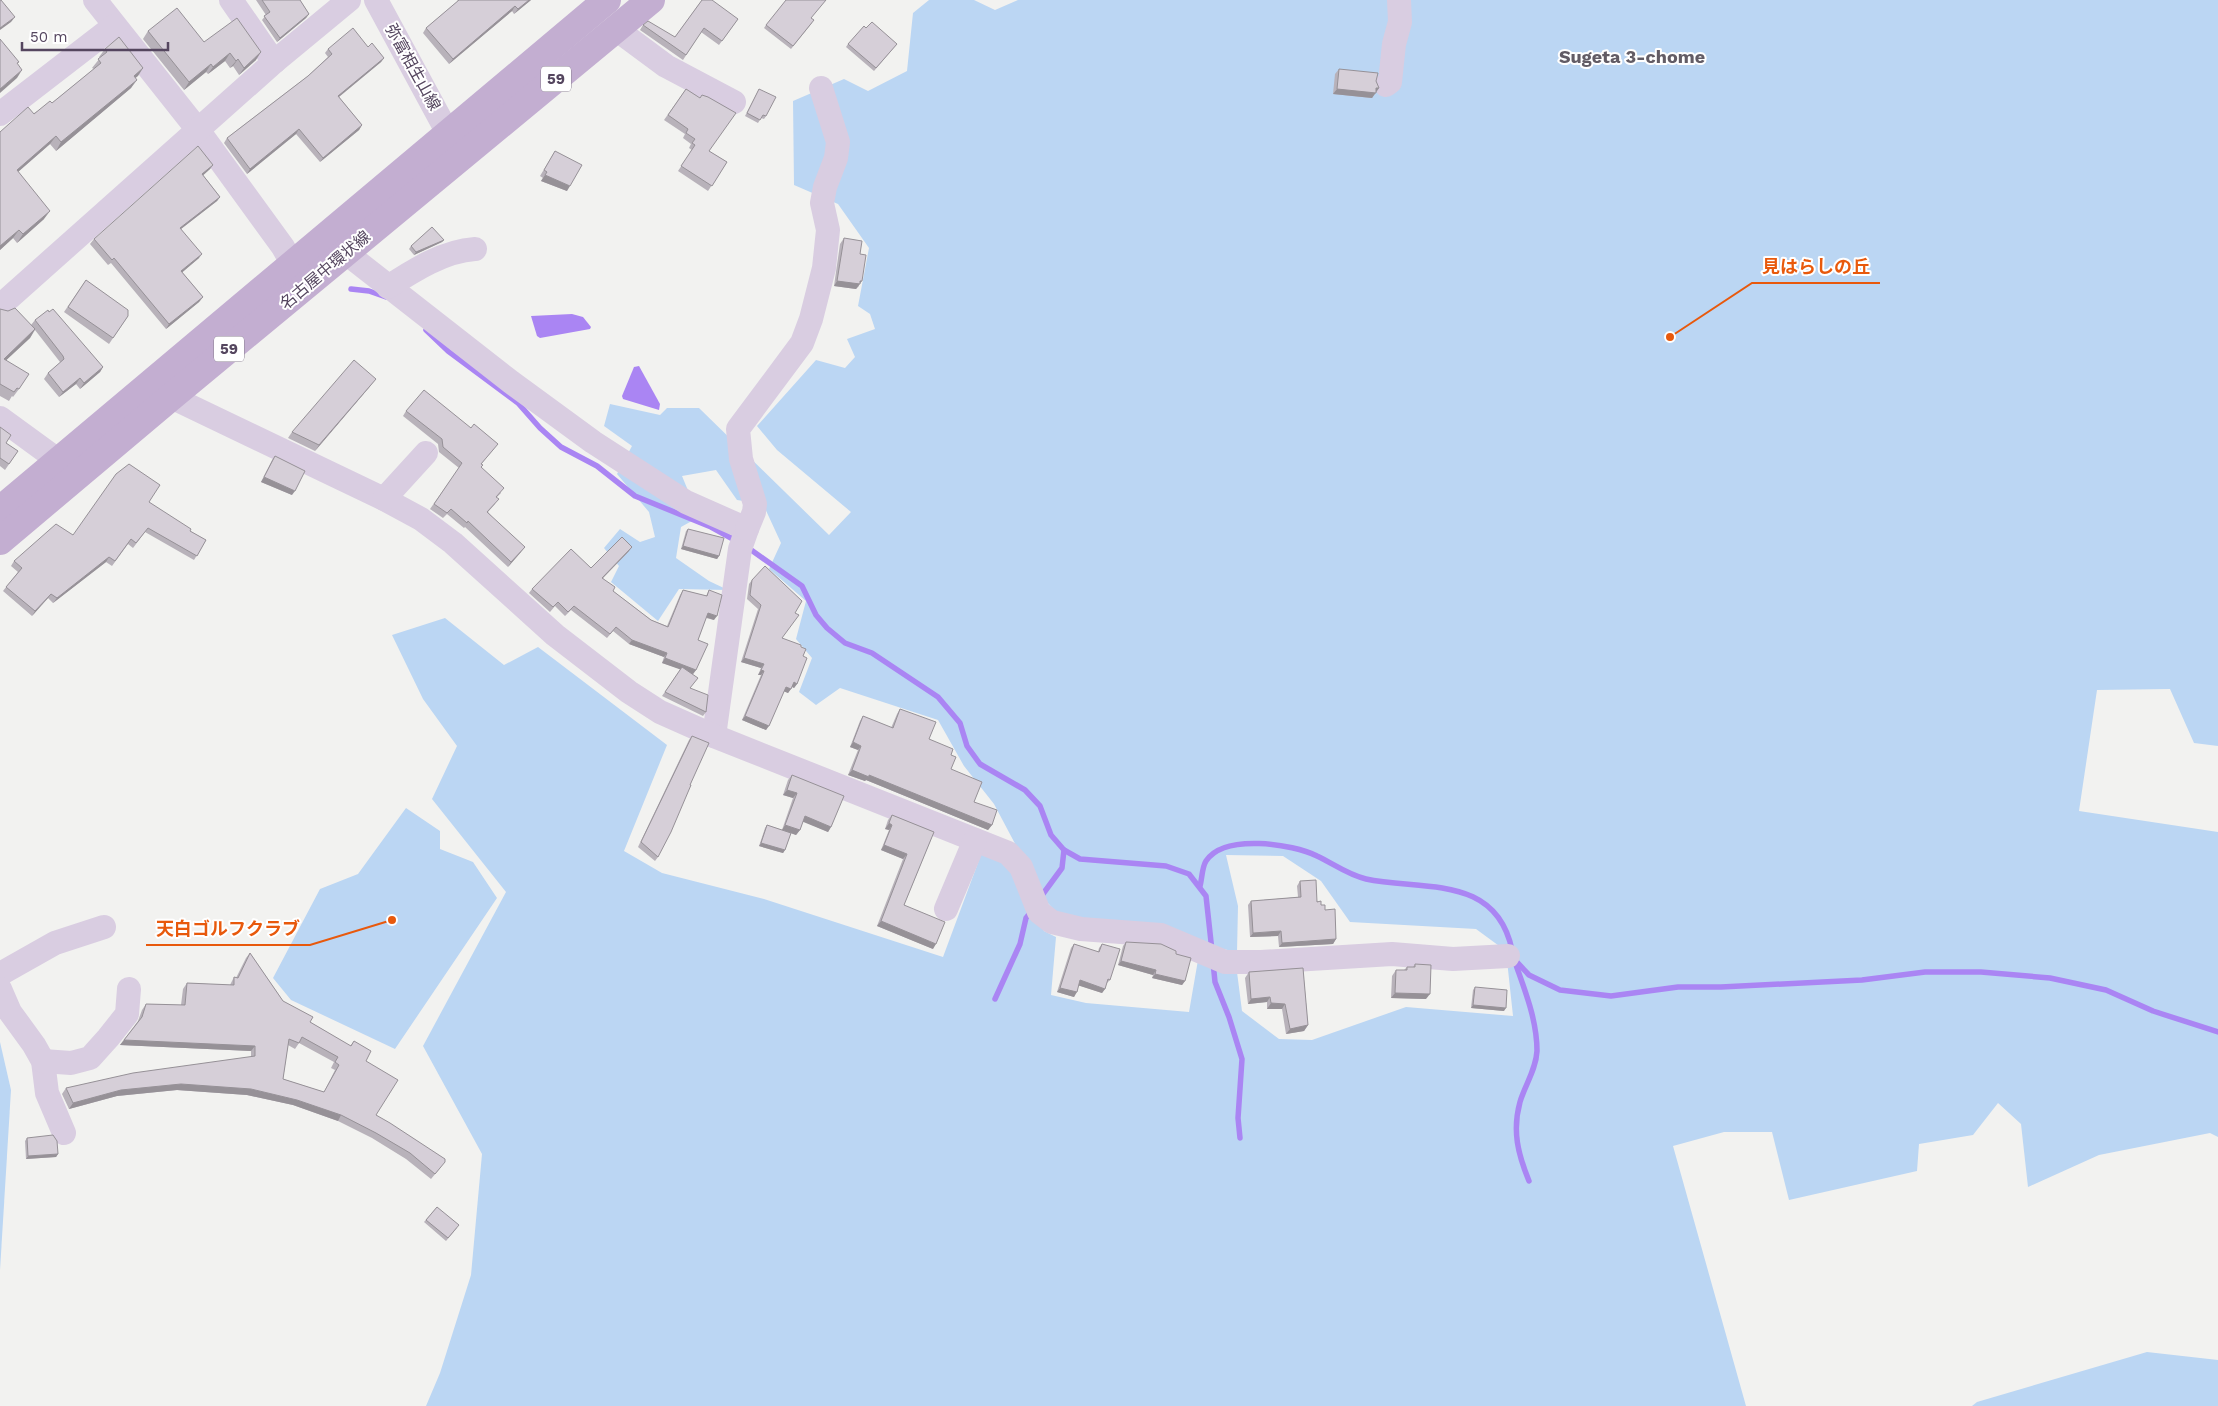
<svg xmlns="http://www.w3.org/2000/svg" width="2218" height="1406" font-family="'Work Sans','Noto Sans JP',sans-serif">
  <style>
    .green { fill: #bbd6f3 }
    .water { fill: #aa85f3 }
    .lines { fill: none; stroke-linecap: round; stroke-linejoin: round }
    .stream { stroke: #aa85f3; stroke-width: 5.5 }
    .minor { stroke: #d9cde1; stroke-width: 24 }
    .major { stroke: #c3aed1; stroke-width: 28 }
    .wall { fill: #b8b2ba; fill-rule: evenodd }
    .shaded-wall { fill: #969197 }
    .building { fill: #d6cfd8; stroke: #969197; fill-rule: evenodd }
    .labels { text-anchor: middle; dominant-baseline: central; stroke-width: 4; stroke-linejoin: round; paint-order: stroke }
    .shield { fill: #fff; stroke: #887e8f; stroke-width: 1 }
    .shield-label { font-size: 15px; font-weight: bold; fill: #55465f }
    .street-label { font-size: 16px; fill: #55465f; stroke: #fff }
    .neighbourhood-label { font-size: 18px; font-weight: bold; fill: #625c65; stroke: #fff }
    .leader { fill: none; stroke: #e8590c; stroke-width: 2 }
    .callout-dot { fill: #e8590c; stroke: #fff; stroke-width: 2 }
    .callout-label { font-size: 18px; text-anchor: middle; font-weight: bold; fill: #e8590c; stroke: #fff; stroke-width: 4; stroke-linejoin: round; paint-order: stroke }
  </style>
  <rect width="100%" height="100%" fill="#f2f2f0"/>
  <g class="green">
    <path d="M929,0H974L995,10L1018,0H2218V746L2194,743L2170,689L2097,690L2079,811L2218,832V1137L2210,1133L2099,1155L2028,1187L2021,1124L1998,1103L1973,1135L1919,1144L1917,1171L1789,1200L1772,1132H1724L1673,1146L1746,1406H426L440,1373L471,1275L482,1154L423,1046L506,892L432,799L457,746L423,699L392,635L445,618L504,665L538,647L667,745L624,851L662,873L764,899L943,957L982,852L1004,861L1044,931L1056,937L1051,995L1086,1003L1189,1012L1198,960L1237,972L1242,1011L1279,1039L1312,1040L1406,1007L1513,1016L1506,951L1476,929L1350,922L1321,881L1283,856L1226,855L1238,906L1237,952L1058,914L1045,900L994,804L964,766L938,720L840,688L816,705L799,692L812,658L796,639L806,601L769,569L781,543L763,504L737,500L716,470L682,476L699,517L681,527L676,558L709,581L728,590L679,589L658,621L611,582L619,566L604,548L620,529L640,542L655,537L649,512L617,474L632,446L604,426L610,404L660,415L667,408H699L829,535L851,512L777,450L757,426L816,360L845,368L855,357L847,339L875,329L870,314L858,306L869,248L838,204L794,185L793,101L844,79L868,91L907,71L913,13Z"/>
    <path d="M406,808L440,831V849L473,862L497,898L395,1049L291,1000L273,978L320,889L358,874Z"/>
    <path d="M0,1042L11,1090L0,1270Z"/>
    <path d="M2147,1352L2218,1360V1406H1972L1977,1402Z"/>
  </g>
  <g class="water">
    <path d="M572,314L583,317L591,327L590,329L540,338L537,336L531,316Z"/>
    <path d="M639,366L660,404L659,410L623,399L622,396L634,367Z"/>
  </g>
  <g class="lines">
    <g class="stream">
      <path d="M351,289L369,291L386,297"/>
      <path d="M426,330L448,351L518,403L540,428L561,447L597,466L635,496L711,527L731,538"/>
      <path d="M747,547L802,586L816,615L827,628L845,643L872,653L938,697L960,723L967,746L980,764L1025,790L1040,806L1051,835L1064,850L1080,859L1166,866L1189,874L1206,896L1212,951"/>
      <path d="M1200,886C1202,879 1202,867 1206,861C1224,833 1293,844 1317,856C1334,864 1348,875 1366,879C1423,891 1496,874 1512,950"/>
      <path d="M1040,898L1062,868L1064,850"/>
      <path d="M1514,959L1529,975L1560,990L1611,996L1678,987H1721L1862,980L1925,972H1981L2050,978L2106,990L2153,1011L2218,1032"/>
      <path d="M1213,962L1215,982L1229,1017L1242,1059L1238,1118L1240,1138"/>
      <path d="M1515,962C1525,991 1537,1020 1537,1051C1536,1070 1525,1085 1520,1102C1512,1131 1518,1154 1529,1181"/>
      <path d="M995,999L1020,944L1026,918L1031,912"/>
    </g>
    <g class="minor">
      <path d="M95,0L198,130L283,247L293,265"/>
      <path d="M231,0L274,62"/>
      <path d="M376,0L456,148"/>
      <path d="M616,29L666,66L734,102"/>
      <path d="M1386,85L1390,82L1394,44L1400,22L1399,0"/>
      <path d="M0,114L114,26"/>
      <path d="M346,253L511,382L593,442L686,502L747,529L740,549L714,736"/>
      <path d="M388,287C414,270 444,251 475,249"/>
      <path d="M0,306L274,62L349,0"/>
      <path d="M171,397L384,499L421,519L453,543L555,635L629,692L660,712L714,736L1008,853L1021,867L1039,912L1052,922L1081,929L1161,935L1225,962H1261L1392,954L1453,959L1508,956"/>
      <path d="M0,418L59,461"/>
      <path d="M384,499L426,453"/>
      <path d="M747,529L754,512L755,504L741,459L738,429L802,343L811,319L824,268L828,230L822,203L825,187L836,158L838,142L821,88"/>
      <path d="M946,909L975,840"/>
      <path d="M0,974L55,943L104,927"/>
      <path d="M0,989L10,1012L34,1045L43,1061L47,1093L64,1133"/>
      <path d="M43,1061L71,1063L90,1058L108,1038L127,1014L129,989"/>
    </g>
    <g class="major">
      <path d="M0,510L607,0"/>
      <path d="M0,541L171,397L651,0"/>
    </g>
  </g>
  <g class="wall">
    <path d="M256,0H300L309,14L306,18L277,42L262,20L266,15Z"/>
    <path d="M457,0H531L514,14L512,11L449,64L423,33L426,28L458,1Z"/>
    <path d="M702,0L738,19L719,45L701,32L683,60L640,30L643,25L675,37Z"/>
    <path d="M811,19L812,23L791,49L764,28L766,25Z"/>
    <path d="M866,28L897,44L874,71L846,47L848,44Z"/>
    <path d="M148,31L204,42L256,60L239,75L233,66L230,68L225,61L208,74L206,72L184,90L143,39Z"/>
    <path d="M368,47L384,58L381,62L339,97L362,125L359,130L320,162L296,134L247,174L224,143L227,138L308,76L328,57L325,53L328,49Z"/>
    <path d="M105,49L143,68L135,78L131,88L56,151L50,144L18,172L44,219L17,243L13,238L0,250V132L52,103L94,69L92,68L100,58L99,57Z"/>
    <path d="M1339,69L1376,81L1379,88L1372,98L1333,94L1335,74Z"/>
    <path d="M686,89L700,98L709,151L727,162L708,191L678,171L692,150L689,148L691,144L683,138L685,134L664,120Z"/>
    <path d="M759,89L766,116L764,119L761,118L758,123L745,116Z"/>
    <path d="M555,151L567,191L541,181L543,178L540,176Z"/>
    <path d="M213,165L210,169L203,175L220,197L217,201L181,229L199,258L182,272L203,297L199,302L166,329L111,263L108,265L90,244L94,239Z"/>
    <path d="M844,238L860,254L859,286L856,289L834,286L840,244Z"/>
    <path d="M444,240L442,242L414,255L409,249L411,246Z"/>
    <path d="M86,280L128,316L109,344L64,312Z"/>
    <path d="M0,309L31,325L35,320L103,367L100,372L80,389L76,384L59,397L44,379L48,373L60,363V362L35,330L30,338L6,360L19,389L13,397L12,396L9,401L0,396Z"/>
    <path d="M372,384L315,451L288,438L292,432Z"/>
    <path d="M406,411L494,449L481,464V467L501,493L497,497L495,504L488,512L521,552L508,567L465,527L464,528L447,514L443,518L430,509L459,468L439,452L438,444L403,416Z"/>
    <path d="M0,427L6,443L18,451L5,470L0,466Z"/>
    <path d="M275,456L292,495L261,482L272,460Z"/>
    <path d="M149,502L190,531L206,540L194,560L145,532L133,548L128,544L112,566L106,562L53,603L48,598L32,616L3,591L18,572L11,566L14,561Z"/>
    <path d="M688,529L719,556L717,559L681,549L686,531Z"/>
    <path d="M629,551L603,578L613,591L651,620L667,626L680,595L683,590L706,596L709,590L714,620L706,618L698,640L696,670L693,674L690,688L706,712L703,716L662,696L681,669L662,663L664,657L629,644L613,631L607,638L571,610L565,616L555,606L550,612L529,593L532,589L591,568Z"/>
    <path d="M752,580L782,638L801,647L803,656L797,684L794,688L792,687L788,693L784,691L766,730L742,720L761,675H758L761,668L741,662L758,609L747,599L749,584Z"/>
    <path d="M900,709L929,739L951,755V769L974,802L992,825L988,830L866,780L865,781L848,775L858,750L850,747L860,721L863,716L891,728L897,714Z"/>
    <path d="M692,736L658,857L655,861L638,847L689,740Z"/>
    <path d="M792,775L831,827L828,832L803,821L800,830L796,835L791,833L785,850L783,853L759,846L765,828L767,825L782,830L793,798L783,795L788,780Z"/>
    <path d="M892,815L934,832L904,905L933,949L877,926L903,859L881,850L889,830L885,829L888,820Z"/>
    <path d="M1300,881L1325,910L1336,939L1333,944L1279,947L1278,936L1250,937L1248,905L1251,901L1298,897L1297,886Z"/>
    <path d="M1126,942L1185,981L1182,985L1152,978L1153,975L1118,965L1123,946Z"/>
    <path d="M1074,944L1098,952L1099,948L1102,944L1110,980L1106,984L1105,989L1102,993L1078,985L1074,997L1057,992L1071,948Z"/>
    <path d="M250,953L283,1001L310,1022L350,1046L354,1041L366,1061L376,1115L441,1167L431,1179L406,1159L372,1138L338,1121L293,1105L247,1095L177,1090L117,1096L69,1109L62,1094L66,1088L251,1057V1051L120,1045L138,1021L142,1010L146,1004L181,1005L183,989L187,983L230,985L234,977L236,978L246,958ZM299,1043L334,1062L331,1068L335,1070L324,1092L283,1079L288,1045L295,1049Z"/>
    <path d="M1415,964L1426,999L1391,998L1392,976L1396,970H1404L1407,967H1413Z"/>
    <path d="M1303,968L1308,1025L1304,1031L1286,1034L1282,1009H1267V1002L1248,1004L1245,978L1249,972Z"/>
    <path d="M1475,987L1504,1011L1471,1008L1473,990Z"/>
    <path d="M27,1138L58,1154L56,1157L26,1159L25,1141Z"/>
    <path d="M437,1207L457,1228L446,1241L424,1222Z"/>
  </g>
  <g class="shaded-wall">
    <path d="M529,0H531L514,14L518,9Z"/>
    <path d="M515,6L512,11L449,64L453,59Z"/>
    <path d="M309,14L306,18L277,42L280,38Z"/>
    <path d="M15,17L11,22L0,30V28Z"/>
    <path d="M261,52L256,60L239,75L244,68Z"/>
    <path d="M230,53L225,61L208,74L213,67Z"/>
    <path d="M384,58L381,62L335,100L338,96Z"/>
    <path d="M238,59L233,66L230,68L236,61Z"/>
    <path d="M211,64L206,72L184,90L189,82Z"/>
    <path d="M143,68L138,76L128,84L134,76Z"/>
    <path d="M22,70L17,78L0,93V89Z"/>
    <path d="M137,80L131,88L56,151L61,142Z"/>
    <path d="M1379,88L1372,98L1333,94L1337,89Z"/>
    <path d="M362,125L359,130L320,162L323,158Z"/>
    <path d="M299,129L296,134L247,174L250,169Z"/>
    <path d="M56,136L50,144L11,178L17,170Z"/>
    <path d="M213,165L210,169L199,179L202,174Z"/>
    <path d="M545,175L570,186L567,191L541,181Z"/>
    <path d="M220,197L217,201L177,232L180,228Z"/>
    <path d="M50,211L44,219L17,243L23,234Z"/>
    <path d="M19,230L13,238L0,250V246Z"/>
    <path d="M444,240L442,242L414,255L416,252L426,247Z"/>
    <path d="M202,254L199,258L178,276L181,271Z"/>
    <path d="M837,281H862L856,289L834,286Z"/>
    <path d="M203,297L199,302L166,329L169,324Z"/>
    <path d="M35,329L30,338L0,366L4,359Z"/>
    <path d="M103,367L100,372L80,389L84,383Z"/>
    <path d="M80,378L76,384L59,397L63,392Z"/>
    <path d="M376,379L372,384L315,451L319,445Z"/>
    <path d="M264,477L295,491L292,495L261,482Z"/>
    <path d="M683,546L719,556L717,559L681,549Z"/>
    <path d="M525,547L521,552L508,567L511,562Z"/>
    <path d="M632,547L629,551L599,582L602,578Z"/>
    <path d="M109,557L106,562L53,603L57,598Z"/>
    <path d="M51,594L48,598L32,616L35,611Z"/>
    <path d="M708,613L717,616L714,620L705,617Z"/>
    <path d="M632,640L667,653L664,657L629,644Z"/>
    <path d="M665,658L696,670L693,674L662,663Z"/>
    <path d="M744,658L764,664L761,668L741,662Z"/>
    <path d="M761,670L764,671L761,675H758Z"/>
    <path d="M794,682L797,684L794,688L791,686Z"/>
    <path d="M786,687L791,689L788,693L783,691Z"/>
    <path d="M745,716L769,726L766,730L742,720Z"/>
    <path d="M853,742L861,746L858,750L850,747Z"/>
    <path d="M852,770L869,775L992,825L988,830L866,780L865,781L848,775Z"/>
    <path d="M787,790L797,793L793,798L783,795Z"/>
    <path d="M805,816L831,827L828,832L801,821Z"/>
    <path d="M889,823L892,825L889,830L885,829Z"/>
    <path d="M785,825L800,830L796,835L782,830Z"/>
    <path d="M761,843L785,850L783,853L759,846Z"/>
    <path d="M884,845L907,854L903,859L881,850Z"/>
    <path d="M881,921L936,944L933,949L877,926Z"/>
    <path d="M1281,931L1278,936L1250,937L1253,933Z"/>
    <path d="M1336,939L1333,944L1279,947L1282,943Z"/>
    <path d="M1121,961L1156,970L1153,975L1118,965Z"/>
    <path d="M1155,974L1185,981L1182,985L1152,978Z"/>
    <path d="M1080,980L1105,989L1102,993L1077,985Z"/>
    <path d="M1060,988L1077,992L1074,997L1057,992Z"/>
    <path d="M1395,993L1430,994L1426,999L1391,998Z"/>
    <path d="M1270,997L1267,1002L1248,1004L1251,999Z"/>
    <path d="M1271,1003L1285,1004L1282,1009H1267Z"/>
    <path d="M1473,1005L1506,1008L1504,1011L1471,1008Z"/>
    <path d="M1308,1025L1304,1031L1286,1034L1290,1029Z"/>
    <path d="M124,1040L255,1046L251,1051L120,1045Z"/>
    <path d="M181,1084L251,1089L297,1100L341,1115L338,1121L293,1105L247,1095L177,1090L117,1096L69,1109L73,1103L121,1090Z"/>
    <path d="M58,1154L56,1157L26,1159L28,1156Z"/>
  </g>
  <g class="building">
    <path d="M0,0H1L15,17L0,28Z"/>
    <path d="M262,0H300L309,14L280,38L264,16L270,12Z"/>
    <path d="M459,0H529L518,9L515,6L453,59L426,28Z"/>
    <path d="M702,0H712L738,19L722,41L704,28L686,55L643,25L648,21L675,37Z"/>
    <path d="M786,0H826L811,18L814,20L793,46L766,25Z"/>
    <path d="M177,8L204,42L237,18L261,52L244,68L238,59L236,61L230,53L213,67L211,64L189,82L148,31Z"/>
    <path d="M872,22L897,44L876,68L848,44L864,26L866,28Z"/>
    <path d="M353,28L368,47L372,43L384,58L338,96L362,125L323,158L299,129L250,169L227,138L308,76L332,54L328,49Z"/>
    <path d="M119,37L143,68L134,76L137,80L61,142L56,136L17,170L50,211L23,234L19,230L0,246V132L28,107L34,114L50,101L52,103L101,63L98,59L107,52L105,49Z"/>
    <path d="M0,39L19,62L17,63L22,70L0,89Z"/>
    <path d="M1339,69L1378,73L1376,81L1379,88H1376V93L1337,89Z"/>
    <path d="M686,89L700,98L702,95L708,97L736,113L709,151L727,162L712,186L681,166L695,145L692,143L695,139L686,133L688,129L668,115Z"/>
    <path d="M759,89L776,97L766,116L763,115L760,120L747,113Z"/>
    <path d="M198,146L213,165L202,174L220,197L180,228L202,254L181,271L203,297L169,324L114,258L112,260L94,239Z"/>
    <path d="M555,151L582,165L570,186L545,175L547,172L544,170Z"/>
    <path d="M432,227L444,240L416,252L411,246Z"/>
    <path d="M844,238L862,241L860,254L866,255L862,281H860V284L837,281Z"/>
    <path d="M86,280L128,310V316L113,338L68,307Z"/>
    <path d="M15,308L35,329L4,359L29,374L19,389L17,388L14,392L0,384V309L8,311Z"/>
    <path d="M53,309L103,367L84,383L80,378L63,392L48,373L64,359L63,356L35,320L48,310L49,312Z"/>
    <path d="M354,360L376,379L319,445L292,432Z"/>
    <path d="M424,390L471,428L474,424L498,444L481,464L483,465L481,467L504,488L496,497L499,499L487,512L525,547L511,562L468,521L467,523L451,509L447,513L434,504L462,463L443,447L442,439L406,411Z"/>
    <path d="M0,427L11,435L6,443L18,451L9,464L0,458Z"/>
    <path d="M275,456L305,471L295,491L264,477Z"/>
    <path d="M129,464L160,485L149,502L191,529L190,531L206,540L197,556L148,528L136,543L131,539L115,561L109,557L57,598L51,594L35,611L6,587L22,568L14,561L56,524L73,535L116,474Z"/>
    <path d="M688,529L724,538L719,556L683,546Z"/>
    <path d="M622,537L632,547L602,578L615,587L613,591L651,620L668,627L683,590L707,596L709,590L722,595L717,616L708,613L698,640L708,644L696,670L665,658L667,653L632,640L616,627L610,634L574,606L568,612L558,602L553,607L532,589L571,549L591,568Z"/>
    <path d="M765,566L802,601L795,613L799,615L782,638L801,645V647L806,649L803,656L807,658L797,684L794,682L791,689L786,687L769,726L745,716L764,671L761,670L764,664L744,658L761,605L750,595L752,580Z"/>
    <path d="M682,667L698,678L690,688L708,695L706,712L665,692Z"/>
    <path d="M900,709L936,722L929,739L953,749L951,755L956,757L951,769L982,782L974,802L997,810L992,825L869,775V777L852,770L861,746L853,742L863,716L893,728Z"/>
    <path d="M692,736L709,743L690,785H691L671,832L658,857L641,842Z"/>
    <path d="M792,775L844,796L831,827L805,816L800,830L785,825L797,793L787,790Z"/>
    <path d="M892,815L934,832L904,905L945,922L936,944L881,921L907,854L884,845L892,825L889,823Z"/>
    <path d="M767,825L791,833L785,850L761,843Z"/>
    <path d="M1316,880L1317,902L1321,901V905H1325V910L1335,909L1336,939L1282,943L1281,931L1253,933L1251,901L1301,897L1300,881Z"/>
    <path d="M1126,942L1161,944L1176,951V954L1191,958L1185,981L1155,974L1156,970L1121,961Z"/>
    <path d="M1074,944L1099,952L1102,944L1120,949L1110,980L1108,979L1105,989L1080,980L1077,992L1060,988Z"/>
    <path d="M250,953L283,1001L313,1017L310,1022L351,1046L354,1041L371,1051L366,1061L398,1080L376,1115L390,1123L445,1159V1162L435,1174L410,1153L376,1133L341,1115L297,1100L251,1089L181,1084L121,1090L73,1103L66,1088L133,1073L255,1056V1046L124,1040L142,1017L146,1004L185,1005L187,983L234,985V977L238,978ZM302,1037L338,1057L335,1062L339,1065L324,1092L283,1079L289,1039L299,1043Z"/>
    <path d="M1415,964L1431,965L1430,994L1395,993L1396,970H1407V967H1415Z"/>
    <path d="M1303,968L1308,1025L1290,1029L1285,1004L1271,1003L1270,997L1251,999L1249,972Z"/>
    <path d="M1475,987L1507,990L1506,1008L1473,1005Z"/>
    <path d="M53,1135L57,1141L58,1154L28,1156L27,1138Z"/>
    <path d="M437,1207L459,1225L448,1238L426,1220Z"/>
  </g>
  <g class="labels">
    <g class="shield">
      <rect x="541" y="66.5" width="30" height="25" rx="4"/>
      <rect x="214" y="336.5" width="30" height="25" rx="4"/>
    </g>
    <g class="shield-label">
      <text x="556" y="79">59</text>
      <text x="229" y="349">59</text>
    </g>
    <g class="street-label">
      <text transform="translate(413 67) rotate(61)">弥富相生山線</text>
      <text transform="translate(325 270) rotate(-40)">名古屋中環状線</text>
    </g>
    <g class="neighbourhood-label">
      <text x="1632" y="56">Sugeta 3-chome</text>
    </g>
  </g>
  <path class="leader" d="M1670 337L1752 283H1880M392 920L310 945H146"/>
  <g class="callout-dot">
    <circle cx="1670" cy="337" r="5"/>
    <circle cx="392" cy="920" r="5"/>
  </g>
  <g class="callout-label">
    <text x="1816" y="273">見はらしの丘</text>
    <text x="228" y="935">天白ゴルフクラブ</text>
  </g>
  <path d="M22 42v8h146v-8" fill="none" stroke="#55465f" stroke-width="2.5"/>
  <text x="30" y="42" font-size="15" fill="#55465f" stroke="#ffffff" stroke-width="4" paint-order="stroke">50 m</text>
</svg>
